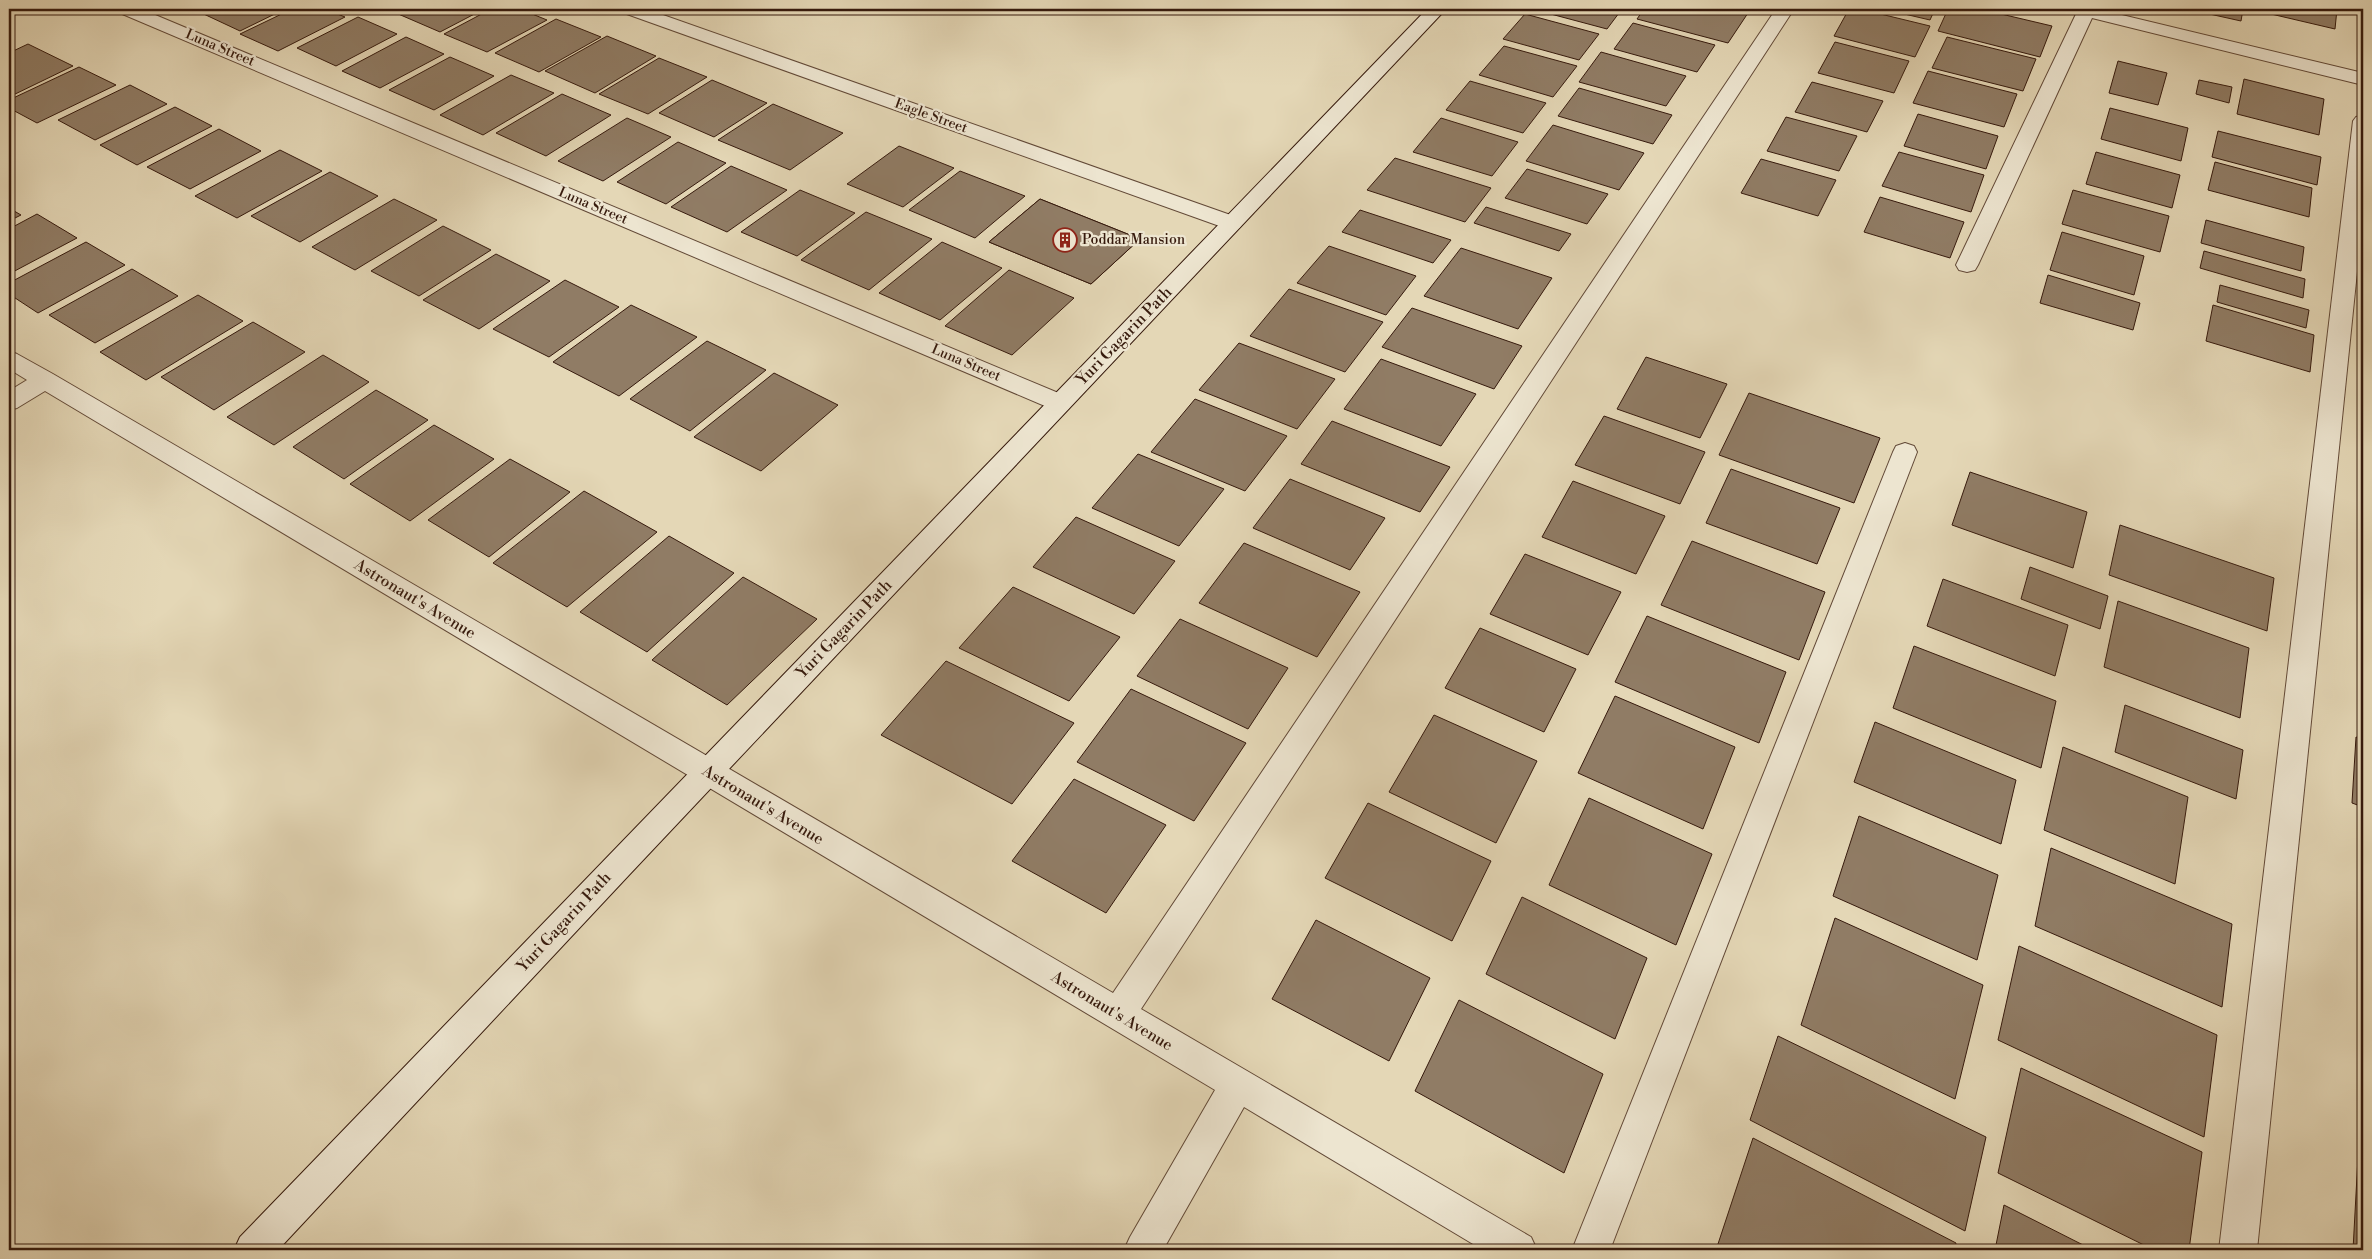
<svg xmlns="http://www.w3.org/2000/svg" width="2372" height="1259" font-family="'Libre Bodoni',serif">
  <style>
    .building { fill: #907c65; stroke: #361a0d }
    .lines { fill: none; stroke-linecap: round; stroke-linejoin: round }
    .street-casing { stroke: #624937; stroke-width: 2 }
    .secondary-casing { stroke: #361a0d; stroke-width: 2 }
    .street { fill: #ede5d0; fill-rule: evenodd }
    .secondary { fill: #ede5d0; fill-rule: evenodd }
    .labels { text-anchor: middle; dominant-baseline: central; stroke-width: 4.5; stroke-linejoin: round; paint-order: stroke }
    .far-street-label { font-size: 14px; fill: #361a0d; stroke: #ede5d0 }
    .far-poi-label { font-size: 14px; fill: #361a0d; stroke: #ede5d0; text-anchor: start }
    .street-label { font-size: 16px; fill: #361a0d; stroke: #ede5d0 }
  </style>
  <rect width="100%" height="100%" fill="#e4d7b6"/>
  <filter id="stains"><feTurbulence type="fractalNoise" baseFrequency=".004" numOctaves="4"/><feColorMatrix values="0 0 0 0 .2 0 0 0 0 .09 0 0 0 0 .02 0 0 0 .5 -.17"/></filter>
  <radialGradient id="worn" r=".72"><stop offset=".6" stop-color="#630" stop-opacity="0"/><stop offset="1" stop-color="#630" stop-opacity=".3"/></radialGradient>
  <g class="building">
    <path d="M193,9H285L240,31Z"/>
    <path d="M292,9H325L345,17L278,51L240,34Z"/>
    <path d="M404,9H484L440,32L396,13Z"/>
    <path d="M491,9H520L547,20L487,52L444,34Z"/>
    <path d="M1532,9H1622L1607,29Z"/>
    <path d="M1644,9H1730L1748,13L1728,43L1637,19Z"/>
    <path d="M1849,9H1860L1930,26L1915,57L1834,36Z"/>
    <path d="M1883,9H1935L1930,20Z"/>
    <path d="M1948,9H1980L2052,26L2040,57L1938,31Z"/>
    <path d="M2187,9H2243L2241,21Z"/>
    <path d="M2255,9H2337L2335,29L2254,10Z"/>
    <path d="M1525,14L1599,34L1579,60L1503,39Z"/>
    <path d="M358,17L397,34L336,66L297,48Z"/>
    <path d="M556,19L601,37L539,72L495,53Z"/>
    <path d="M1633,23L1715,45L1697,72L1614,49Z"/>
    <path d="M607,36L656,56L595,93L545,71Z"/>
    <path d="M406,37L444,54L380,88L342,71Z"/>
    <path d="M1947,37L2036,59L2023,91L1932,68Z"/>
    <path d="M1835,42L1909,61L1894,93L1818,73Z"/>
    <path d="M28,44L73,66L9,97V53Z"/>
    <path d="M1504,46L1577,66L1553,97L1479,75Z"/>
    <path d="M1601,52L1686,76L1666,106L1579,82Z"/>
    <path d="M450,57L494,76L434,110L389,90Z"/>
    <path d="M659,58L707,77L648,114L599,94Z"/>
    <path d="M2118,61L2167,73L2158,105L2109,93Z"/>
    <path d="M79,67L116,85L37,123L9,108V100Z"/>
    <path d="M1928,71L2017,94L2004,127L1913,103Z"/>
    <path d="M511,75L554,93L483,135L440,115Z"/>
    <path d="M2244,79L2324,99L2319,135L2237,114Z"/>
    <path d="M712,80L767,103L714,137L659,113Z"/>
    <path d="M2199,80L2232,87L2229,103L2196,94Z"/>
    <path d="M1470,81L1546,103L1523,133L1446,110Z"/>
    <path d="M1812,82L1883,101L1867,132L1795,112Z"/>
    <path d="M130,85L167,104L95,140L58,120Z"/>
    <path d="M1579,88L1672,115L1653,144L1558,116Z"/>
    <path d="M562,94L611,115L546,156L496,133Z"/>
    <path d="M773,104L843,133L790,170L718,140Z"/>
    <path d="M175,107L212,126L137,165L100,145Z"/>
    <path d="M2110,108L2188,128L2181,161L2101,139Z"/>
    <path d="M1918,114L1998,136L1986,169L1904,146Z"/>
    <path d="M1786,117L1857,136L1839,171L1767,151Z"/>
    <path d="M627,118L671,137L603,181L558,161Z"/>
    <path d="M1441,118L1518,142L1492,176L1413,152Z"/>
    <path d="M1553,125L1644,153L1619,190L1526,161Z"/>
    <path d="M219,129L261,151L190,189L147,167Z"/>
    <path d="M2218,131L2321,157L2317,185L2212,157Z"/>
    <path d="M678,142L726,163L666,204L617,182Z"/>
    <path d="M899,146L954,168L903,207L847,184Z"/>
    <path d="M280,150L322,171L237,218L195,196Z"/>
    <path d="M1899,152L1984,175L1971,212L1882,186Z"/>
    <path d="M2096,152L2180,175L2172,208L2086,184Z"/>
    <path d="M1395,158L1491,188L1465,222L1367,190Z"/>
    <path d="M1761,159L1836,180L1818,216L1741,193Z"/>
    <path d="M2215,162L2312,188L2309,217L2208,190Z"/>
    <path d="M731,166L787,190L727,232L671,207Z"/>
    <path d="M1527,169L1608,194L1587,224L1505,198Z"/>
    <path d="M960,171L1025,196L975,238L909,210Z"/>
    <path d="M330,172L378,196L300,242L251,216Z"/>
    <path d="M800,190L855,213L797,256L741,232Z"/>
    <path d="M2073,190L2169,216L2160,252L2062,224Z"/>
    <path d="M1880,197L1964,222L1950,258L1864,232Z"/>
    <path d="M394,199L437,220L355,270L312,247Z"/>
    <path d="M1040,199L1140,239L1091,284L989,242Z"/>
    <path d="M1040,199L1140,239L1091,284L989,242Z"/>
    <path d="M1486,207L1571,234L1559,251L1474,223Z"/>
    <path d="M9,208L21,215L9,221Z"/>
    <path d="M1360,210L1451,240L1433,263L1342,232Z"/>
    <path d="M866,212L932,239L869,290L801,260Z"/>
    <path d="M37,214L77,238L9,274V229Z"/>
    <path d="M2206,220L2304,247L2301,271L2201,243Z"/>
    <path d="M443,226L491,250L419,296L371,271Z"/>
    <path d="M2062,232L2144,256L2134,295L2050,270Z"/>
    <path d="M86,242L125,265L38,313L9,294V283Z"/>
    <path d="M942,242L1002,268L940,320L879,293Z"/>
    <path d="M1329,246L1416,276L1386,315L1297,283Z"/>
    <path d="M1461,248L1552,278L1518,329L1424,296Z"/>
    <path d="M2204,251L2305,279L2303,298L2200,268Z"/>
    <path d="M496,254L550,281L479,329L423,300Z"/>
    <path d="M132,269L178,296L95,343L49,315Z"/>
    <path d="M1009,270L1074,298L1012,355L945,326Z"/>
    <path d="M2048,275L2140,303L2133,330L2040,303Z"/>
    <path d="M565,280L619,307L549,357L493,329Z"/>
    <path d="M2220,285L2309,310L2306,328L2217,302Z"/>
    <path d="M1289,289L1383,322L1345,372L1250,336Z"/>
    <path d="M198,295L243,321L146,380L100,352Z"/>
    <path d="M631,305L697,337L619,396L553,362Z"/>
    <path d="M2213,305L2314,335L2310,372L2206,341Z"/>
    <path d="M1412,308L1522,346L1494,389L1382,347Z"/>
    <path d="M253,322L305,352L214,410L161,377Z"/>
    <path d="M707,341L766,370L690,431L630,399Z"/>
    <path d="M1239,343L1335,379L1297,429L1199,390Z"/>
    <path d="M323,355L369,382L274,445L227,417Z"/>
    <path d="M1646,357L1727,384L1700,438L1617,409Z"/>
    <path d="M1381,359L1476,394L1441,446L1344,409Z"/>
    <path d="M774,373L838,405L761,471L694,437Z"/>
    <path d="M376,390L428,420L344,479L293,447Z"/>
    <path d="M1749,393L1880,438L1854,503L1719,455Z"/>
    <path d="M1195,399L1287,436L1245,491L1151,452Z"/>
    <path d="M1604,416L1705,452L1680,504L1575,465Z"/>
    <path d="M1332,421L1450,467L1420,512L1301,464Z"/>
    <path d="M434,425L494,459L410,521L350,484Z"/>
    <path d="M1138,454L1224,489L1179,546L1092,508Z"/>
    <path d="M510,459L570,492L489,557L428,520Z"/>
    <path d="M1731,469L1840,508L1817,564L1706,523Z"/>
    <path d="M1970,472L2087,512L2073,568L1952,525Z"/>
    <path d="M1290,479L1385,518L1350,570L1253,528Z"/>
    <path d="M1573,481L1665,516L1636,574L1542,537Z"/>
    <path d="M584,491L657,532L567,607L493,563Z"/>
    <path d="M1076,517L1175,561L1134,614L1033,567Z"/>
    <path d="M2120,525L2274,578L2267,631L2109,575Z"/>
    <path d="M669,536L734,573L647,652L580,612Z"/>
    <path d="M1692,541L1825,592L1799,660L1661,605Z"/>
    <path d="M1244,543L1360,592L1317,657L1199,603Z"/>
    <path d="M1525,554L1621,592L1588,655L1490,614Z"/>
    <path d="M2030,567L2108,596L2100,629L2021,599Z"/>
    <path d="M743,577L817,619L727,705L652,660Z"/>
    <path d="M1943,579L2068,625L2055,676L1927,626Z"/>
    <path d="M1013,587L1120,637L1069,701L959,648Z"/>
    <path d="M2118,601L2249,648L2240,718L2104,667Z"/>
    <path d="M1647,616L1786,672L1759,743L1615,682Z"/>
    <path d="M1180,619L1288,668L1248,729L1137,676Z"/>
    <path d="M1480,628L1576,669L1544,732L1445,688Z"/>
    <path d="M1914,646L2056,701L2041,768L1893,708Z"/>
    <path d="M946,661L1074,723L1012,804L881,735Z"/>
    <path d="M1131,689L1246,743L1194,821L1077,762Z"/>
    <path d="M1615,696L1735,747L1703,829L1578,773Z"/>
    <path d="M2125,705L2243,750L2236,799L2115,752Z"/>
    <path d="M1434,715L1537,761L1496,843L1389,792Z"/>
    <path d="M1875,722L2016,780L2001,844L1854,782Z"/>
    <path d="M2356,737L2363,739V807L2352,803Z"/>
    <path d="M2063,747L2188,797L2175,884L2044,830Z"/>
    <path d="M1074,779L1166,825L1106,913L1012,861Z"/>
    <path d="M1589,798L1712,854L1676,945L1549,885Z"/>
    <path d="M1368,803L1491,861L1452,941L1325,878Z"/>
    <path d="M1859,816L1998,875L1977,960L1833,896Z"/>
    <path d="M2051,848L2232,924L2222,1007L2035,926Z"/>
    <path d="M1522,897L1647,958L1615,1039L1486,974Z"/>
    <path d="M1835,918L1983,985L1955,1099L1801,1025Z"/>
    <path d="M1316,920L1430,978L1389,1061L1272,999Z"/>
    <path d="M2019,946L2217,1035L2204,1137L1998,1040Z"/>
    <path d="M1459,1000L1603,1074L1564,1173L1415,1091Z"/>
    <path d="M1778,1036L1986,1137L1965,1231L1750,1120Z"/>
    <path d="M2021,1068L2202,1152L2189,1250H2154L1998,1173Z"/>
    <path d="M1753,1138L1956,1243L1955,1250H1716Z"/>
    <path d="M2358,1157L2363,1159V1250H2353Z"/>
    <path d="M2004,1205L2093,1250H1995Z"/>
  </g>
  <g class="lines">
    <g class="street-casing">
      <g id="street">
        <path d="M117,9H141L1068,397L1072,403L1068,409L1060,411L1052,409L120,13Z"/>
        <path d="M621,9H646L1239,218L1243,223L1239,228L1232,229L1225,228L624,13Z"/>
        <path d="M1776,9H1794L1141,1009L1531,1237L1537,1250H1483L1244,1107L1163,1250H1124L1130,1237L1215,1090L45,391L17,408L9,410V391L27,380L9,369V351L17,354L53,374L1113,993Z"/>
        <path d="M2067,9H2097L2363,73V85L2092,18L1978,265L1975,270L1967,272L1959,270L1956,265L2076,14L2070,13Z"/>
        <path d="M2363,115V213L2257,1250H2219L2353,121L2356,117Z"/>
        <path d="M1905,443L1914,446L1917,452L1610,1250H1572L1893,452L1896,446Z"/>
      </g>
    </g>
    <g class="secondary-casing">
      <path id="secondary" d="M1427,9H1446L629,875L278,1250H234L240,1237Z"/>
    </g>
    <use href="#street" class="street"/>
    <use href="#secondary" class="secondary"/>
  </g>
  <defs>
    <g id="building-ring" transform="scale(1.25)"><circle r="9.5" fill="#ede5d0" stroke="#8f2418" stroke-width="1.5"/><path d="M-4-6H4V6H1V3H-1V6H-4ZM-2.5-4.3h1.7v1.8h-1.7ZM.8-4.3h1.7v1.8H.8ZM-2.5-1h1.7V.8h-1.7ZM.8-1h1.7V.8H.8Z" fill="#8f2418"/></g>
  </defs>
  <g fill-rule="evenodd">
    <use href="#building-ring" x="1065" y="240"/>
  </g>
  <g class="labels">
    <g class="far-street-label">
      <text transform="translate(220 48) rotate(23)">Luna Street</text>
      <text transform="translate(931 116) rotate(20)">Eagle Street</text>
      <text transform="translate(593 206) rotate(23)">Luna Street</text>
      <text transform="translate(966 363) rotate(23)">Luna Street</text>
    </g>
    <g class="far-poi-label">
      <text x="1082" y="240">Poddar Mansion</text>
    </g>
    <g class="street-label">
      <text transform="translate(1124 336) rotate(-46)">Yuri Gagarin Path</text>
      <text transform="translate(415 599) rotate(31)">Astronaut's Avenue</text>
      <text transform="translate(844 629) rotate(-46)">Yuri Gagarin Path</text>
      <text transform="translate(763 805) rotate(31)">Astronaut's Avenue</text>
      <text transform="translate(564 922) rotate(-47)">Yuri Gagarin Path</text>
      <text transform="translate(1112 1011) rotate(31)">Astronaut's Avenue</text>
    </g>
  </g>
  <rect width="2372" height="1259" fill="none" stroke="#e4d7b6" stroke-width="30"/>
  <rect x="10" y="10" width="2352" height="1239" fill="none" stroke="#361a0d" stroke-width="2.5"/>
  <rect x="15" y="15" width="2342" height="1229" fill="none" stroke="#361a0d"/>
  <rect width="100%" height="100%" filter="url(#stains)"/>
  <rect width="100%" height="100%" fill="url(#worn)"/>
</svg>
